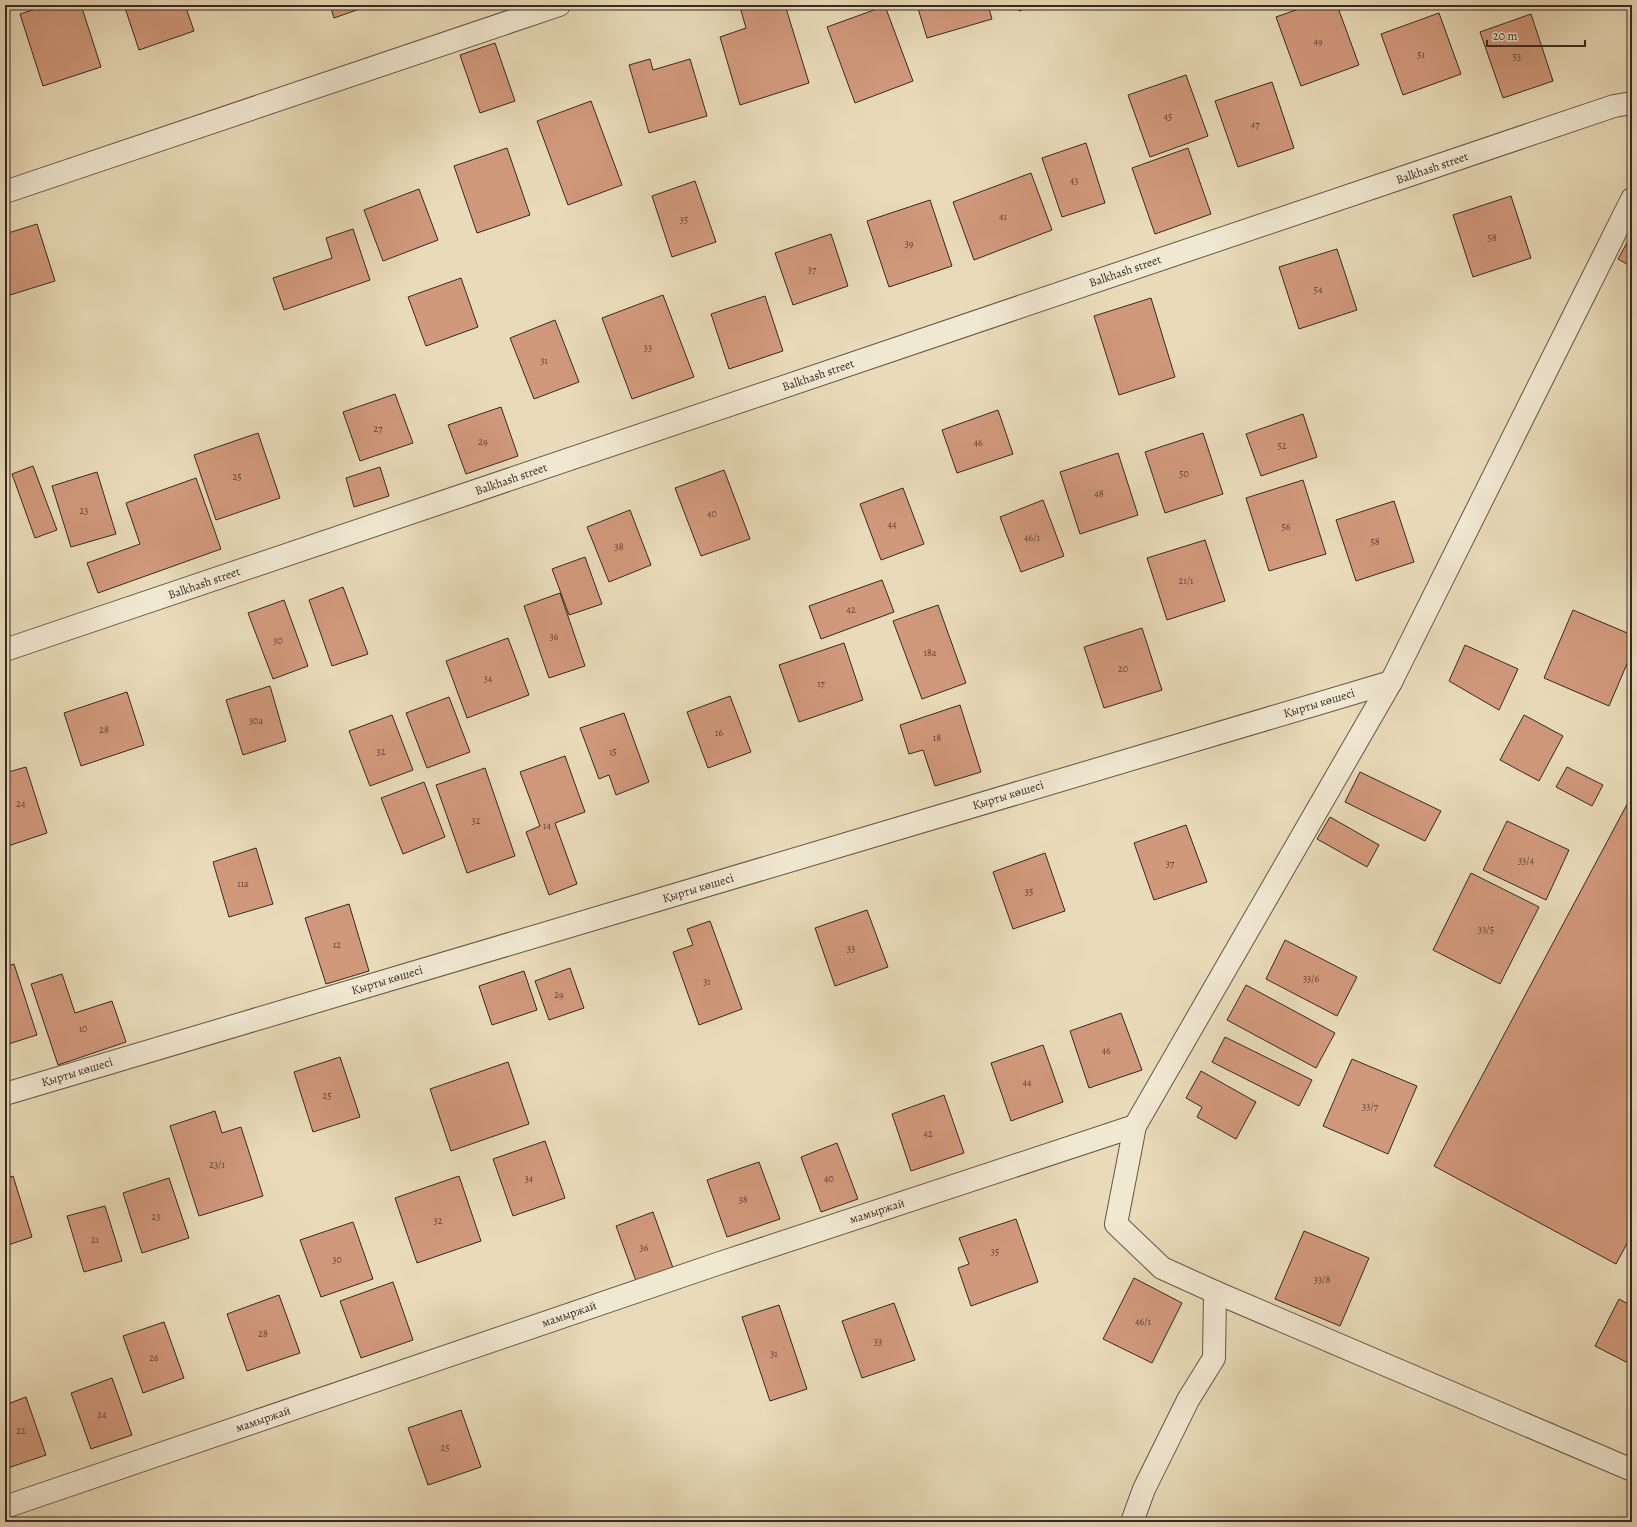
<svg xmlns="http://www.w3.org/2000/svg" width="1637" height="1527" font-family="Alegreya,serif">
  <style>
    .building { fill: #d1997c; stroke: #362922 }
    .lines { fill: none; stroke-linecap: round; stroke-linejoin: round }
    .minor-casing { stroke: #635648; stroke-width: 24 }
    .minor { stroke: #f1e8d2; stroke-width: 22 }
    .labels { text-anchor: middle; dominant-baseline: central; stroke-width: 3.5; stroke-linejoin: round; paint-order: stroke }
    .number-label { font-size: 10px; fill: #5d4538 }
    .street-label { font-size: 12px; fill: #362922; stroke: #f1e8d2 }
  </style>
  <rect width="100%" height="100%" fill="#e9dbb9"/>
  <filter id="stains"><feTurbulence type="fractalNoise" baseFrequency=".005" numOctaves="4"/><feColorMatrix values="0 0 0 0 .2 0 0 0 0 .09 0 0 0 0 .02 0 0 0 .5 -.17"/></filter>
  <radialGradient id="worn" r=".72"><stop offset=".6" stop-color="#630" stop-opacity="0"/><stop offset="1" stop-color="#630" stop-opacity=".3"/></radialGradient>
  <g class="building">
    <path d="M48,5H81L101,67L43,86L20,14Z"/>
    <path d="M124,5H185L194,31L139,50Z"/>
    <path d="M330,5H371L334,18Z"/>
    <path d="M748,5H785L809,83L740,105L720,37L746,28L740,7Z"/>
    <path d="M917,5H988L992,19L927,38Z"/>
    <path d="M1017,5H1035L1019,11Z"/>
    <path d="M1310,5H1337L1359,65L1301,86L1276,17Z"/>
    <path d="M885,6L913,81L855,103L827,27Z"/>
    <path d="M1439,13L1461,74L1403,95L1381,34Z"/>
    <path d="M1531,14L1553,81L1503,98L1480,32Z"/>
    <path d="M495,43L515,101L480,113L460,55Z"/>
    <path d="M650,59L653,70L690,59L707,116L649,133L629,65Z"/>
    <path d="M1186,75L1208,136L1150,157L1128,95Z"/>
    <path d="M1272,82L1294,148L1238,167L1215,101Z"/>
    <path d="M591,101L622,185L568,205L537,121Z"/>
    <path d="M1086,143L1105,203L1062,217L1042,158Z"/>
    <path d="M507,148L530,215L477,233L454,166Z"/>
    <path d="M1188,148L1211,214L1155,234L1132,168Z"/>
    <path d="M1031,173L1052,230L974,260L953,202Z"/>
    <path d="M695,181L716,242L672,257L652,196Z"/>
    <path d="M419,189L438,240L383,261L364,210Z"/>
    <path d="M1511,196L1531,258L1473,277L1453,215Z"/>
    <path d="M930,200L952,266L889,287L867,221Z"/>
    <path d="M37,224L55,281L10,295L8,287H5V234Z"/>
    <path d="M353,229L370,280L284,310L273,278L332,258L326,238Z"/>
    <path d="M831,234L848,286L793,305L775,253Z"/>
    <path d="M1632,234V267L1618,259Z"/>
    <path d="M1337,249L1357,310L1299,329L1279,267Z"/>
    <path d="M461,278L478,327L426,346L408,297Z"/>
    <path d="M663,295L694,377L632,399L602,318Z"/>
    <path d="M765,296L783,351L729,369L711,314Z"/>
    <path d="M1151,298L1175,377L1119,395L1094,316Z"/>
    <path d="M555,320L579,382L534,399L510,338Z"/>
    <path d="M395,394L413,443L360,461L343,412Z"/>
    <path d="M501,407L518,456L466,474L448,425Z"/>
    <path d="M998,410L1013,454L957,473L942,430Z"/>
    <path d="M1303,414L1317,457L1261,476L1246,434Z"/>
    <path d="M258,433L280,498L216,520L194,455Z"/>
    <path d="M1203,433L1223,494L1165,513L1145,452Z"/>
    <path d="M1118,453L1138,515L1080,534L1060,472Z"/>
    <path d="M33,466L57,530L35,538L12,474Z"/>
    <path d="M380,467L389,496L354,507L346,478Z"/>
    <path d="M724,470L750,539L701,556L675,488Z"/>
    <path d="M97,472L116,534L71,547L52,486Z"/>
    <path d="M196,478L221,549L98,593L87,563L140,544L126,503Z"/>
    <path d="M1303,480L1326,554L1269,571L1246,498Z"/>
    <path d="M903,488L924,544L881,560L860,504Z"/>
    <path d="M1043,500L1064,556L1021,572L1000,517Z"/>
    <path d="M1394,501L1414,562L1356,581L1336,520Z"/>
    <path d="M630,510L651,565L609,582L587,527Z"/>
    <path d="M1205,540L1225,601L1167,620L1147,558Z"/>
    <path d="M585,557L602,604L569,615L552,569Z"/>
    <path d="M882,580L894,612L821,639L809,606Z"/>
    <path d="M343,587L368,654L332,666L309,600Z"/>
    <path d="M560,593L585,666L549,678L524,606Z"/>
    <path d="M284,600L308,666L273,679L248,613Z"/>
    <path d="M938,605L966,683L922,699L893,621Z"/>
    <path d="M1573,610L1632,635V652L1609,706L1544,678Z"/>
    <path d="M1142,628L1162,690L1104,708L1084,647Z"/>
    <path d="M508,638L529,695L467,718L446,661Z"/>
    <path d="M844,643L863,700L799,722L779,665Z"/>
    <path d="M1465,645L1518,669L1499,710L1449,681Z"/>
    <path d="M270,686L286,741L243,755L226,700Z"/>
    <path d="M127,692L144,745L81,766L64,713Z"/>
    <path d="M730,696L751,752L708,768L687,712Z"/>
    <path d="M449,697L470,752L427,768L406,713Z"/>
    <path d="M960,705L981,772L935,786L923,750L909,754L900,725Z"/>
    <path d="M624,713L649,782L616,795L609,775L599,779L580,728Z"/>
    <path d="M392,715L413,770L370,786L349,731Z"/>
    <path d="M1524,715L1563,736L1539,781L1500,760Z"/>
    <path d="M565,756L585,812L555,823L577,884L549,895L526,832L540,826L520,772Z"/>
    <path d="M26,767L47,833L5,847V773Z"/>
    <path d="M1567,767L1603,785L1592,806L1556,787Z"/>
    <path d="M485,768L515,856L467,873L436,785Z"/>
    <path d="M1360,772L1441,811L1425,841L1345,802Z"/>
    <path d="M424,782L445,837L403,854L381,798Z"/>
    <path d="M1632,795V1234L1616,1264L1434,1166Z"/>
    <path d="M1330,817L1379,845L1367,867L1317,839Z"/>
    <path d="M1507,821L1569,850L1546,900L1483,870Z"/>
    <path d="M1186,825L1207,882L1154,900L1134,843Z"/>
    <path d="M256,848L273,904L229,917L213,862Z"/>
    <path d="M1045,853L1065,911L1013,929L993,872Z"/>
    <path d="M1471,873L1539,907L1500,984L1433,950Z"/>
    <path d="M349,904L369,971L326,984L305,918Z"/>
    <path d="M867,910L888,967L835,986L815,928Z"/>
    <path d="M710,921L742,1009L699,1025L673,952L693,945L687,929Z"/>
    <path d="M1285,940L1357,977L1337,1016L1266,979Z"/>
    <path d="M14,964L37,1035L5,1045V967Z"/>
    <path d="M570,968L584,1008L549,1020L535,981Z"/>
    <path d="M524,971L537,1010L492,1025L479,986Z"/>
    <path d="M62,974L75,1013L112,1001L126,1042L58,1065L31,984Z"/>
    <path d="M1246,985L1335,1033L1316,1068L1227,1020Z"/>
    <path d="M1121,1013L1142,1070L1089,1088L1070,1031Z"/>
    <path d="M1225,1037L1312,1080L1299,1106L1212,1062Z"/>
    <path d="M1043,1045L1063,1102L1011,1121L991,1063Z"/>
    <path d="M340,1057L360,1117L313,1132L294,1072Z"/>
    <path d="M1352,1059L1417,1086L1388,1154L1323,1126Z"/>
    <path d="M508,1062L529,1124L451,1151L430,1089Z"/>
    <path d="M1201,1071L1256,1102L1236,1139L1197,1117L1202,1107L1186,1098Z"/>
    <path d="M944,1095L964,1153L911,1171L892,1114Z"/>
    <path d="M215,1111L222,1133L241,1127L263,1196L199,1216L170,1126Z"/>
    <path d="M545,1141L565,1198L513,1216L493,1159Z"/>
    <path d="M837,1143L858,1199L821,1212L801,1157Z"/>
    <path d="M759,1162L780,1219L727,1237L707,1180Z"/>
    <path d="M13,1176L32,1237L5,1246V1179Z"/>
    <path d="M459,1176L481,1241L417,1263L395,1198Z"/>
    <path d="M169,1178L189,1238L142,1253L123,1193Z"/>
    <path d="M105,1206L122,1261L84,1272L67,1216Z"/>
    <path d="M653,1212L673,1268L636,1281L616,1226Z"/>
    <path d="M1016,1219L1038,1282L971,1306L958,1268L969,1264L959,1238Z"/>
    <path d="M353,1222L373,1279L321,1297L300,1240Z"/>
    <path d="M1304,1231L1369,1258L1340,1326L1275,1299Z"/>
    <path d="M1134,1278L1182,1303L1152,1363L1103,1339Z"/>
    <path d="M393,1282L413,1340L361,1358L340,1301Z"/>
    <path d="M279,1295L300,1353L247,1371L227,1314Z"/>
    <path d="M1619,1299L1632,1306V1365L1595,1346Z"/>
    <path d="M894,1303L915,1360L862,1378L842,1321Z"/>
    <path d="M779,1305L807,1389L770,1401L742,1317Z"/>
    <path d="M164,1322L184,1378L143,1393L123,1336Z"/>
    <path d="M112,1378L132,1435L91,1449L71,1393Z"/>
    <path d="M26,1397L46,1455L5,1469V1405Z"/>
    <path d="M461,1410L481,1467L428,1485L408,1428Z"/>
  </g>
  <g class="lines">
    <g class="minor-casing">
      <g id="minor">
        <path d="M5,192L559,5"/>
        <path d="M1632,199L1391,682L1135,1126L1116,1224L1162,1268L1215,1292L1632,1470"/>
        <path d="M5,650L1614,106L1632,103"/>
        <path d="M5,1094L1391,682"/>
        <path d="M5,1507L720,1263L1135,1126"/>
        <path d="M1132,1522L1144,1489L1188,1400L1214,1358L1215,1292"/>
      </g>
    </g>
    <use href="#minor" class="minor"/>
  </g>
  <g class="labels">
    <g class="number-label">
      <text x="1318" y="41">49</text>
      <text x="1421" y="54">51</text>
      <text x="1517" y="56">53</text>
      <text x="1168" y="116">45</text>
      <text x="1255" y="124">47</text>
      <text x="1074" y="180">43</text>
      <text x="1003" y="216">41</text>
      <text x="684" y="219">35</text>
      <text x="1492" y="237">58</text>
      <text x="909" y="243">39</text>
      <text x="812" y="269">37</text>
      <text x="1318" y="289">54</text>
      <text x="648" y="347">33</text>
      <text x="544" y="360">31</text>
      <text x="378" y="428">27</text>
      <text x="483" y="441">29</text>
      <text x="978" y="442">46</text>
      <text x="1282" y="445">52</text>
      <text x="1184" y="473">50</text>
      <text x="237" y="476">25</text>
      <text x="1099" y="493">48</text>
      <text x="84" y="510">23</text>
      <text x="712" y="513">40</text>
      <text x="892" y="524">44</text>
      <text x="1286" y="526">56</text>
      <text x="1032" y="537">46/1</text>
      <text x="1375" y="541">58</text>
      <text x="619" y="546">38</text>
      <text x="1186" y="580">21/1</text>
      <text x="851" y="609">42</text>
      <text x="554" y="636">36</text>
      <text x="278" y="640">30</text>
      <text x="930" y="652">18а</text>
      <text x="1123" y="668">20</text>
      <text x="488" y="678">34</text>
      <text x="821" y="683">17</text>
      <text x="256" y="720">30а</text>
      <text x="104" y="729">28</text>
      <text x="719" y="732">16</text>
      <text x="937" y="737">18</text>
      <text x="381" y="751">32</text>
      <text x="613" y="751">15</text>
      <text x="21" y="803">24</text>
      <text x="476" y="820">32</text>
      <text x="547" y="825">14</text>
      <text x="1526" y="860">33/4</text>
      <text x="1170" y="863">37</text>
      <text x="243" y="883">11а</text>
      <text x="1029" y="891">35</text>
      <text x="1486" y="929">33/5</text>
      <text x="337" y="944">12</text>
      <text x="851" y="948">33</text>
      <text x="1311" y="978">33/6</text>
      <text x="707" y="981">31</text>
      <text x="559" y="994">29</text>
      <text x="83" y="1028">10</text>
      <text x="1106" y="1050">46</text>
      <text x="1027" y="1082">44</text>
      <text x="327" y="1095">25</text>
      <text x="1370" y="1106">33/7</text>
      <text x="928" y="1133">42</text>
      <text x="217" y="1164">23/1</text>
      <text x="529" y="1178">34</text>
      <text x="829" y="1178">40</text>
      <text x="743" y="1199">38</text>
      <text x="156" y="1216">23</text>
      <text x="438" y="1220">32</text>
      <text x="95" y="1239">21</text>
      <text x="644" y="1247">36</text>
      <text x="995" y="1251">35</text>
      <text x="337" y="1259">30</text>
      <text x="1322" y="1279">33/8</text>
      <text x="1143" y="1321">46/1</text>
      <text x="263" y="1333">28</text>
      <text x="878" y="1341">33</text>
      <text x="774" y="1353">31</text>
      <text x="154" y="1357">26</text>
      <text x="102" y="1414">24</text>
      <text x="21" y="1430">22</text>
      <text x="445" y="1447">25</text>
    </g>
    <g class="street-label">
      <text transform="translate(1432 168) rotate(-19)">Balkhash street</text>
      <text transform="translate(1125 271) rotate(-19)">Balkhash street</text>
      <text transform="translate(818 375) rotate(-19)">Balkhash street</text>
      <text transform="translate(511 479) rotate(-19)">Balkhash street</text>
      <text transform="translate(204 583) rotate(-19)">Balkhash street</text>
      <text transform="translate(1319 703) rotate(-17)">Қырты көшесі</text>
      <text transform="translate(1008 795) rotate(-17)">Қырты көшесі</text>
      <text transform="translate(698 888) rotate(-17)">Қырты көшесі</text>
      <text transform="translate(387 980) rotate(-17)">Қырты көшесі</text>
      <text transform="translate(77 1072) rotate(-17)">Қырты көшесі</text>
      <text transform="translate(877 1211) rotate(-18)">мамыржай</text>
      <text transform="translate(569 1314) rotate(-19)">мамыржай</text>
      <text transform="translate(263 1419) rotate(-19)">мамыржай</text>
    </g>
  </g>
  <rect width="1637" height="1527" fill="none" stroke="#e9dbb9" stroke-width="20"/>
  <rect x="6" y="6" width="1625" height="1515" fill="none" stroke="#362922" stroke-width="2"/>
  <rect x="10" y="10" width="1617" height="1507" fill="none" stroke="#362922"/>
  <path d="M1487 40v6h98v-6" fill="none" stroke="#362922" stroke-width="2"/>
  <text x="1493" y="40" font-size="12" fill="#362922" stroke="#f1e8d2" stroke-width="3" paint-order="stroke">20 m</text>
  <rect width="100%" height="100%" filter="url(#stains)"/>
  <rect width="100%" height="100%" fill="url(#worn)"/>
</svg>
